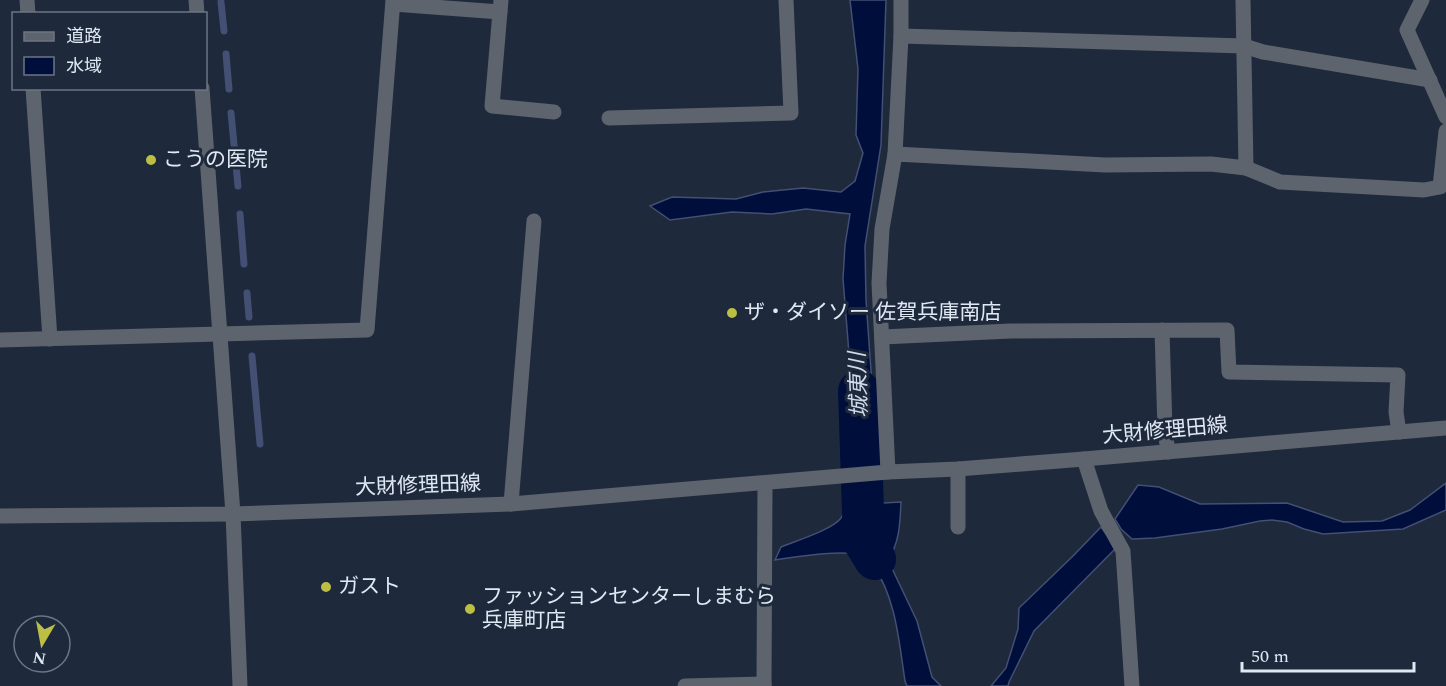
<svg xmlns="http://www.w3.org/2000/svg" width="1446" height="686" font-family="Spectral,'Noto Sans JP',serif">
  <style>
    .water { fill: #000e3c; stroke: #434f73; stroke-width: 1.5 }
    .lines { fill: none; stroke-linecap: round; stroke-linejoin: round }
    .stream { stroke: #434f73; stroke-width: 7 }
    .river { stroke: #000e3c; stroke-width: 42 }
    .minor { stroke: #5e646e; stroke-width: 15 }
    .tertiary { stroke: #5e646e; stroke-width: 15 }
    .poi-dot { fill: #bcbf44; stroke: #1e293b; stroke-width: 2 }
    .labels { text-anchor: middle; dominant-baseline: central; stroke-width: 6; stroke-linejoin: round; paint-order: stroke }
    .poi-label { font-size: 21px; fill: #e0e8f4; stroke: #1e293b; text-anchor: start }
    .street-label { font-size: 21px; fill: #e0e8f4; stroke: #1e293b }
    .water-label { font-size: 22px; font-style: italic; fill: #cfdaed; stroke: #1e293b }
  </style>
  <rect width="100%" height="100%" fill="#1e293b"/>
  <g class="water">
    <path d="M850,0H886L881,145L865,246L866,300L872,385L873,432L869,449H845L850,419V366L843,279L845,245L850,214L806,209L772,214L732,212L670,220L650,206L672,197L736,199L763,192L803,188L841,192L855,181L863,153L856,135L858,69Z"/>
    <path d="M1446,483V510L1403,529L1323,534L1304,529L1287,522L1272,520L1260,521L1222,529L1155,538L1132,539L1121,529L1115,519L1138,485L1159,487L1200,504L1287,503L1343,522L1382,521L1410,510Z"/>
    <path d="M901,502C900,522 900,542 888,560L917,621L932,677L941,686H907L905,681C899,642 896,598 873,565C872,565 868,558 867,558C851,547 795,557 775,560L781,547C795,541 832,530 841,518C843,515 845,509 847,505Z"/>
    <path d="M1101,527L1116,548L1034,631L1009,682L1008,686H991L1006,668L1018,629L1019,608L1073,556Z"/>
  </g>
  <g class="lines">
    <g class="stream">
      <path d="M221,2L224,31"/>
      <path d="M226,54L229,89"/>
      <path d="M231,113L238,186"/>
      <path d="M240,214L244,264"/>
      <path d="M247,293L249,317"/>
      <path d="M252,356L260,444"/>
    </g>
    <path class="river" d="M859,391L864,541L875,559"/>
    <g class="minor">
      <path d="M27,0L28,14"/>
      <path d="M501,0L492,106L554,112"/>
      <path d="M1422,0L1407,30L1446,117"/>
      <path d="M393,4L500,12"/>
      <path d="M901,36L1244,46L1263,52L1430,80"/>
      <path d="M33,88L50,339"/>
      <path d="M609,118L791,113L786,0"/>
      <path d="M895,154L1105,165L1211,164L1246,168L1243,0"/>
      <path d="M1246,168L1280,182L1424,190L1440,187L1446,131"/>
      <path d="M1162,330L1165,430L1168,452"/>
      <path d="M882,337L1011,331L1227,330L1229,372L1398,375L1396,412L1399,432"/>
      <path d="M0,340L367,330L393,0"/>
      <path d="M1084,459L1101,511L1123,551L1132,686"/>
      <path d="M958,469V527"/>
      <path d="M888,472L879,283L882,229L895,154L901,36V0"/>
      <path d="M511,504L534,221"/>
      <path d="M685,686L764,684"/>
      <path d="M764,686L765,483"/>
    </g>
    <g class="tertiary">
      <path d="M196,0L197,14"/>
      <path d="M202,88L233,514L240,686"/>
      <path d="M0,516L233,514L511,504L888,472L958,469L1084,459L1446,428"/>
    </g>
  </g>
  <g class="poi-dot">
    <circle cx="151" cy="160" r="6"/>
    <circle cx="732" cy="313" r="6"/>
    <circle cx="326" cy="587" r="6"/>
    <circle cx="470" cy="609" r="6"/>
  </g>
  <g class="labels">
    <g class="poi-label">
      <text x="163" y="160">こうの医院</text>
      <text x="744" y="313">ザ・ダイソー 佐賀兵庫南店</text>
      <text x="338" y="587">ガスト</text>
      <text x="482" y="597">ファッションセンターしまむら<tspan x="482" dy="24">兵庫町店</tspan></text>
    </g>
    <g class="street-label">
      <text transform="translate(1165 431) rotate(-5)">大財修理田線</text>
      <text transform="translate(418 486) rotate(-2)">大財修理田線</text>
    </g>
    <g class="water-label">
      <text transform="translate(859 385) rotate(-92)">城東川</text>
    </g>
  </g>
  <rect x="12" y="12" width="195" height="78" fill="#1e293b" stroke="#6c7585" stroke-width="1.5"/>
  <rect x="24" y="32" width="30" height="9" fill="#5e646e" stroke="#6c7585" stroke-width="1.5"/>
  <text x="66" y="42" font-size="18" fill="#e0e8f4">道路</text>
  <rect x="24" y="57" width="30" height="18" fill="#000e3c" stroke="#6c7585" stroke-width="1.5"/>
  <text x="66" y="72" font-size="18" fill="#e0e8f4">水域</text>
  <g transform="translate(42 644) rotate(190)"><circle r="28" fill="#1e293b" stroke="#6c7585" stroke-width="1.5"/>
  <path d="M0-4.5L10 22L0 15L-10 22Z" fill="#bcbf44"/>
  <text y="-9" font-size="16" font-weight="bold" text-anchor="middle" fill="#e0e8f4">N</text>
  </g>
  <path d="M1242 662v9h172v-9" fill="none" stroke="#e0e8f4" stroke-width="3"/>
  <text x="1251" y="662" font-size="18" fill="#e0e8f4" stroke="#1e293b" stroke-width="4.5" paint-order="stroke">50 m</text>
</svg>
